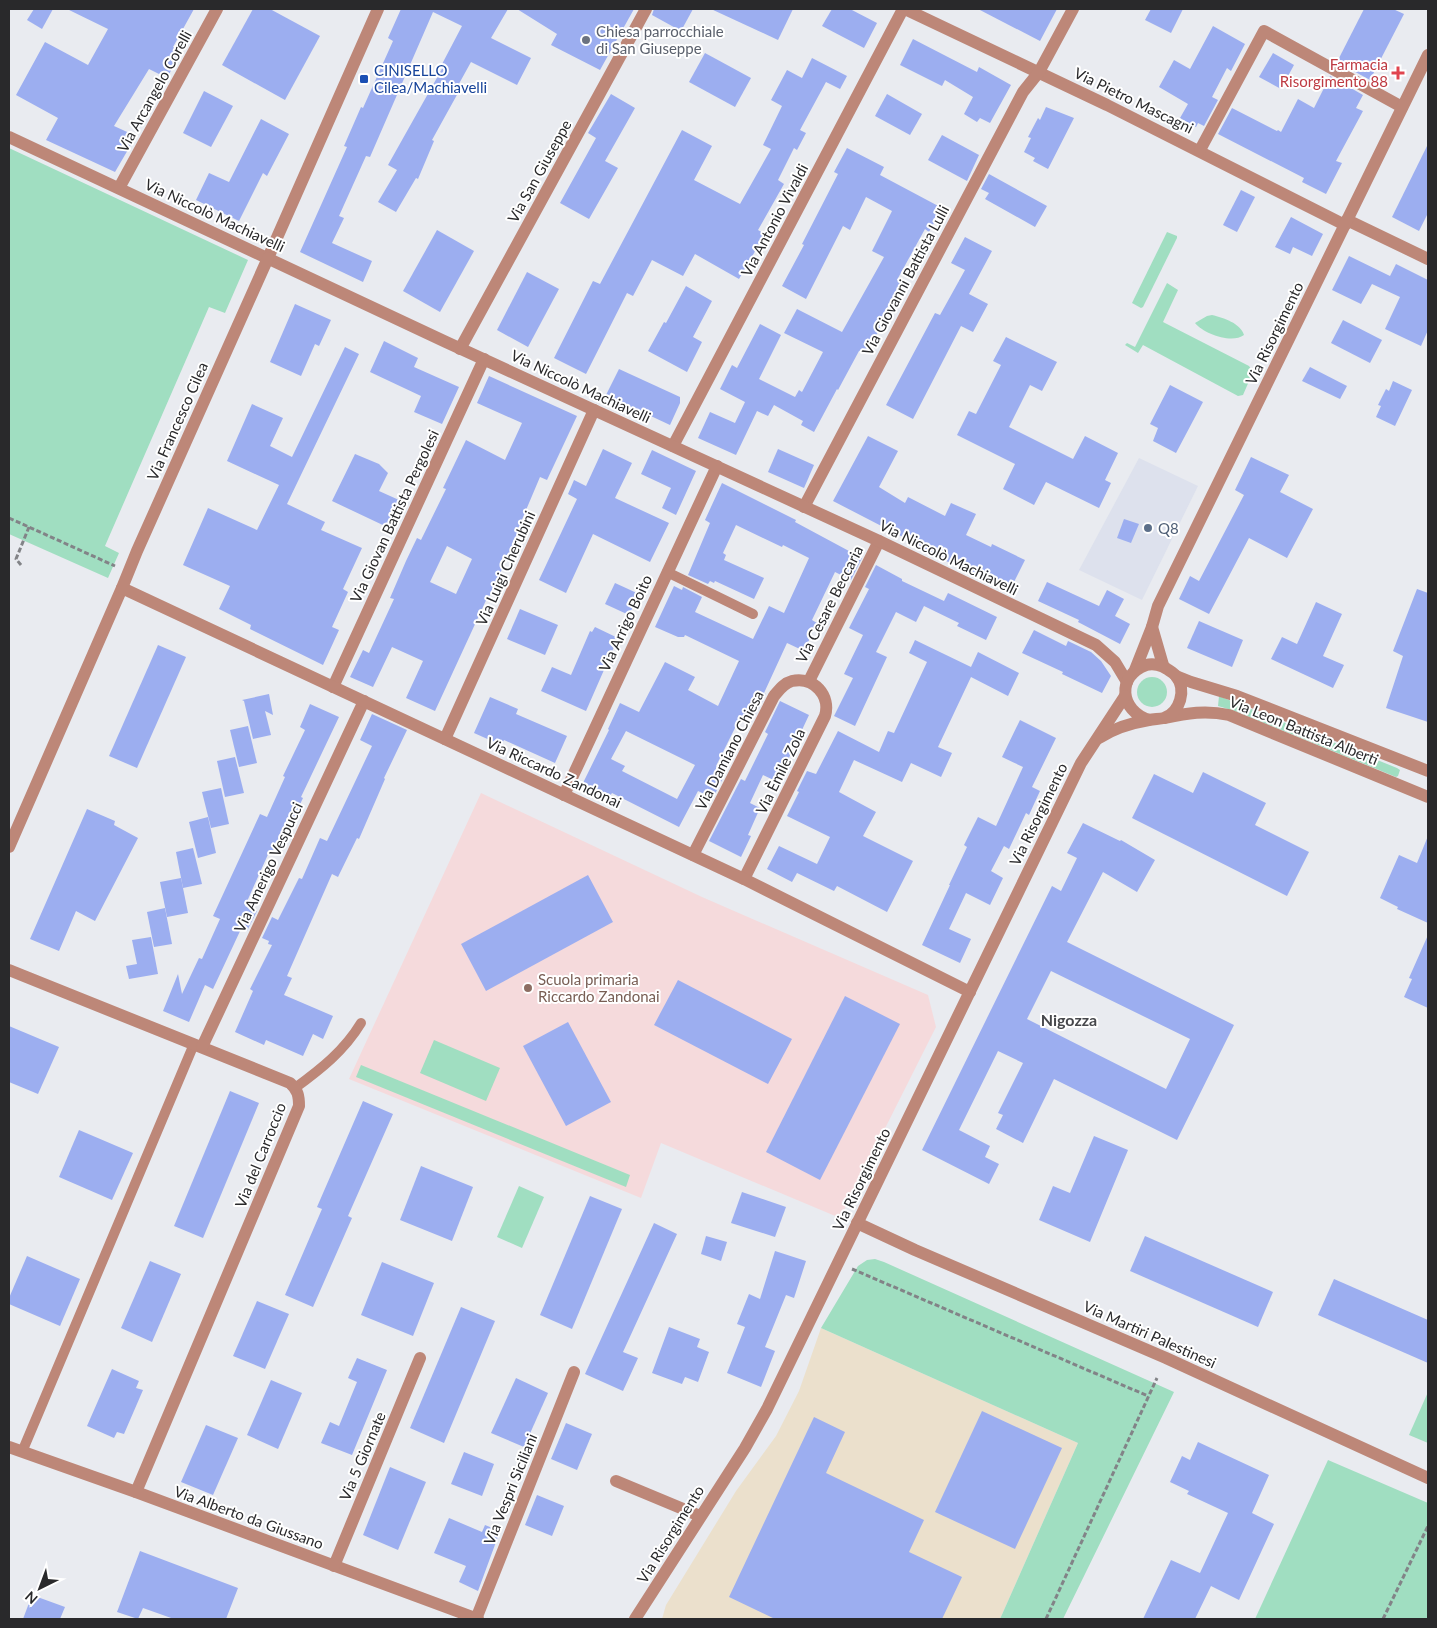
<svg xmlns="http://www.w3.org/2000/svg" width="1437" height="1628" font-family="Lato,sans-serif">
  <style>
    .built { fill: #dde1ed }
    .industrial { fill: #ebe0cc }
    .education { fill: #f5dadc }
    .green { fill: #a0dec1 }
    .building { fill: #9caef0; fill-rule: evenodd }
    .lines { fill: none; stroke-linecap: round; stroke-linejoin: round }
    .path { stroke: #828387; stroke-width: 3; stroke-dasharray: 5 2.5; stroke-linecap: butt }
    .service { stroke: #bd8778; stroke-width: 10 }
    .minor { stroke: #bd8778; stroke-width: 12 }
    .tertiary { stroke: #bd8778; stroke-width: 12 }
    .worship-dot { fill: #6b7280; stroke: #fff; stroke-width: 2 }
    .health-dot { fill: #e0444e; stroke: #fff; stroke-width: 2 }
    .transit-dot { fill: #1a4fb4; stroke: #fff; stroke-width: 2 }
    .service-dot { fill: #5c6f8a; stroke: #fff; stroke-width: 2 }
    .education-dot { fill: #8d6e63; stroke: #fff; stroke-width: 2 }
    .labels { text-anchor: middle; dominant-baseline: central; stroke-width: 4; stroke-linejoin: round; paint-order: stroke }
    .worship-label { font-size: 15px; fill: #5b616d; stroke: #fff; text-anchor: start }
    .health-label { font-size: 15px; fill: #be3a42; stroke: #fff; text-anchor: end }
    .transit-label { font-size: 15px; fill: #164399; stroke: #fff; text-anchor: start }
    .street-label { font-size: 15px; fill: #29292b; stroke: #fff }
    .service-label { font-size: 15px; fill: #4e5e75; stroke: #fff; text-anchor: start }
    .education-label { font-size: 15px; fill: #785e54; stroke: #fff; text-anchor: start }
    .neighbourhood-label { font-size: 16px; font-weight: bold; fill: #47484c; stroke: #fff }
  </style>
  <rect width="100%" height="100%" fill="#e9ebf0"/>
  <path class="built" d="M1139,458L1198,486L1142,600L1079,570Z"/>
  <path class="industrial" d="M821,1328L1078,1443L1000,1619H662L666,1605L736,1491L776,1436L799,1391Z"/>
  <path class="education" d="M481,793L702,897L928,995L936,1027L840,1218L661,1143L641,1198L349,1079Z"/>
  <g class="green">
    <path d="M9,148L248,260L225,313L209,307L105,546L119,553L108,578L9,534Z"/>
    <path d="M1167,232L1177,236V238L1143,307L1141,308L1132,303Z"/>
    <path d="M1167,283L1178,290L1163,322L1249,366L1253,372L1243,395L1238,396L1143,345L1138,353L1125,345L1127,343L1135,347Z"/>
    <path d="M1212,315C1224,318 1240,323 1244,335C1232,344 1204,334 1195,323L1207,316Z"/>
    <circle cx="1152" cy="692" r="15"/>
    <path d="M1219,696L1397,768L1400,770L1398,776L1396,777L1235,711L1218,706Z"/>
    <path d="M434,1040L500,1068L486,1101L420,1073Z"/>
    <path d="M361,1065L630,1175L626,1187L356,1077Z"/>
    <path d="M519,1186L544,1197L522,1248L497,1237Z"/>
    <path d="M875,1259L884,1262L1174,1392L1063,1619H1000L1078,1443L821,1328L858,1266L867,1260Z"/>
    <path d="M1428,1392V1443L1409,1435Z"/>
    <path d="M1328,1460L1428,1503V1619H1255Z"/>
  </g>
  <g class="building">
    <path d="M34,9H53L42,29L27,20Z"/>
    <path d="M67,9H194L173,47L181,52L167,78L149,69L114,126L136,136L115,172L46,140L58,118L16,95L45,42L88,65L108,29Z"/>
    <path d="M253,9H270L320,36L285,100L222,65Z"/>
    <path d="M401,9H508L491,38L531,58L517,85L471,62L455,91L458,93L432,140L434,141L418,179L416,178L396,212L378,202L397,170L388,165L443,67L441,66L462,26L433,12L370,157L366,156L339,216L344,218L332,243L372,261L363,282L300,252L347,147L344,146L361,107L363,108L393,41L388,38Z"/>
    <path d="M517,9H634L600,70L551,45L557,34Z"/>
    <path d="M654,9H693L681,31L652,15Z"/>
    <path d="M711,9H793L778,40Z"/>
    <path d="M832,9H850L877,23L864,48L822,26Z"/>
    <path d="M978,9H1057L1040,41Z"/>
    <path d="M1151,9H1183L1171,33L1145,20Z"/>
    <path d="M1364,9H1393L1404,14L1370,80L1337,62Z"/>
    <path d="M1213,26L1245,44L1231,71L1227,68L1212,97L1218,100L1204,126L1198,123L1196,127L1180,118L1188,104L1159,87L1174,60L1190,69Z"/>
    <path d="M913,39L977,72L979,67L1011,85L990,123L980,118L977,122L964,114L973,97L945,80L942,86L900,65Z"/>
    <path d="M705,53L751,78L735,107L689,82Z"/>
    <path d="M1273,53L1294,65L1281,89L1259,77Z"/>
    <path d="M812,58L847,76L840,89L826,82L800,130L806,133L797,150L794,148L778,180L784,184L758,230L765,234L739,279L695,254L683,276L652,260L633,296L627,293L586,374L554,358L593,281L600,284L682,130L712,146L694,180L740,204L771,149L763,145L782,106L771,100L787,70L802,78Z"/>
    <path d="M1330,76L1363,95L1356,108L1363,111L1336,161L1342,163L1326,194L1302,182L1304,178L1218,134L1232,108L1277,131L1278,130L1281,132L1298,99L1314,108Z"/>
    <path d="M204,91L233,106L211,147L183,133Z"/>
    <path d="M611,94L635,108L605,161L618,168L589,219L560,203L596,138L588,133Z"/>
    <path d="M887,94L922,114L910,135L875,116Z"/>
    <path d="M1046,107L1074,118L1048,169L1033,161L1035,158L1024,152L1031,138L1028,137L1038,118L1040,120Z"/>
    <path d="M261,119L289,134L267,176L263,173L239,221L196,200L209,173L229,182Z"/>
    <path d="M942,135L979,155L967,181L928,160Z"/>
    <path d="M1428,144V213L1419,231L1392,217Z"/>
    <path d="M847,148L884,167L880,175L942,208L929,232L925,229L897,280L901,282L881,319L884,321L866,354L859,351L838,390L837,389L814,432L801,425L803,421L774,405L768,416L757,411L736,455L698,438L710,412L735,423L745,402L720,389L732,365L737,368L760,324L781,335L759,379L795,397L799,390L802,392L823,352L784,333L797,309L842,332L884,257L872,251L892,211L866,197L850,230L843,226L806,299L782,286L804,245L802,244L838,174L834,172Z"/>
    <path d="M989,174L1047,206L1035,227L985,199L989,193L981,189Z"/>
    <path d="M1241,190L1255,197L1237,232L1223,225Z"/>
    <path d="M1291,217L1323,234L1312,256L1293,247L1290,254L1275,247Z"/>
    <path d="M437,230L474,251L440,312L403,291Z"/>
    <path d="M965,237L992,251L969,294L988,304L973,332L961,326L913,419L886,405L935,313L940,315L965,270L951,263Z"/>
    <path d="M1349,256L1390,276L1396,264L1428,280V330L1421,346L1385,329L1400,297L1372,284L1361,304L1332,290Z"/>
    <path d="M527,272L559,289L528,347L497,330Z"/>
    <path d="M686,286L712,301L693,337L702,342L687,372L648,351L664,322L666,323Z"/>
    <path d="M295,304L331,320L319,346L315,344L301,376L270,362Z"/>
    <path d="M1343,320L1382,340L1370,363L1331,343Z"/>
    <path d="M1006,337L1057,362L1042,391L1030,385L1009,427L1073,459L1085,436L1118,453L1105,480L1111,483L1099,508L1046,482L1034,505L1003,489L1015,464L957,435L969,411L976,414L1001,365L993,361Z"/>
    <path d="M384,341L418,358L414,367L459,387L442,424L414,412L421,396L370,372Z"/>
    <path d="M345,347L359,354L287,504L325,522L321,530L362,548L343,589L348,592L332,627L339,630L323,665L250,629L251,625L219,609L230,586L183,565L208,508L257,530L279,485L227,461L252,404L283,418L270,446L292,457Z"/>
    <path d="M1310,367L1347,386L1340,399L1302,381Z"/>
    <path d="M619,369L680,397V403L670,425L606,395Z"/>
    <path d="M489,376L577,416L547,480L540,477L518,529L525,533L513,556L509,554L489,597L488,596L435,711L406,698L423,661L392,647L373,687L350,677L363,650L369,653L394,599L390,598L406,561L417,538L421,540L446,489L443,488L466,440L505,460L522,423L477,403ZM447,546L472,559L456,594L430,582Z"/>
    <path d="M1393,381L1412,390L1395,426L1376,417L1381,406L1378,405L1386,389L1389,391Z"/>
    <path d="M1170,385L1203,402L1176,453L1153,441L1158,428L1150,424Z"/>
    <path d="M868,436L898,451L879,487L905,503L908,497L945,516L951,503L976,514L966,535L991,547L992,544L1025,560L1010,590L966,568L965,570L923,550L924,548L833,501Z"/>
    <path d="M603,449L632,463L615,498L669,523L650,562L593,534L566,593L539,580L577,499L568,494L574,480L586,486Z"/>
    <path d="M778,449L814,465L804,488L768,472Z"/>
    <path d="M652,450L696,471L676,515L662,508L671,488L641,474Z"/>
    <path d="M355,454L379,464L388,473L379,491L399,500L387,527L332,501Z"/>
    <path d="M1251,457L1289,475L1280,492L1313,509L1287,558L1249,538L1209,614L1179,599L1190,576L1199,581L1244,495L1235,490Z"/>
    <path d="M722,483L796,520L795,522L862,558L851,580L835,572L812,620L817,623L804,651L787,643L764,693L766,694L750,725L739,720L716,766L726,772L713,798L698,791L679,827L612,793L610,796L583,783L609,730L608,729L620,703L639,712L665,662L695,677L688,690L718,706L739,661L685,635L684,637H678L655,627L674,586L682,590L683,587L702,597L695,612L753,639L769,606L784,613L809,558L783,545L782,547L736,525L723,553L726,555L724,560L764,578L754,599L715,581L714,583L710,581L708,584L688,575L710,523L705,520ZM626,731L695,765L677,799L622,771L625,766L611,759Z"/>
    <path d="M1124,519L1139,524L1131,543L1117,538Z"/>
    <path d="M876,565L902,579V581L944,601L948,593L997,617L986,640L957,626L959,623L924,606L916,622L896,612L876,652L887,657L855,726L834,716L853,678L844,674L863,635L849,628L869,589L865,587Z"/>
    <path d="M1047,582L1099,606L1107,590L1124,599L1115,616L1130,624L1120,644L1078,622L1079,620L1038,601Z"/>
    <path d="M615,583L639,594L629,615L605,604Z"/>
    <path d="M1417,589L1428,593V722L1386,708L1403,656L1393,651Z"/>
    <path d="M1316,602L1342,614L1323,656L1344,665L1333,688L1271,659L1282,637L1297,644Z"/>
    <path d="M520,609L558,625L545,655L507,639Z"/>
    <path d="M1199,621L1243,640L1232,667L1187,648Z"/>
    <path d="M595,627L618,638L586,711L541,691L552,667L571,675L590,631L592,632Z"/>
    <path d="M1034,630L1066,646L1068,641L1091,652L1101,661L1111,676L1102,693L1062,674L1063,672L1022,653Z"/>
    <path d="M915,640L971,667L978,652L1019,673L1008,696L971,677L938,747L952,753L941,777L911,763L902,782L854,760L839,792L876,812L863,836L913,861L887,912L837,886L834,891L797,873L792,882L767,869L779,846L817,864L830,837L787,816L799,792L797,791L807,771L816,774L838,731L879,752L888,731L894,733L927,662L909,653Z"/>
    <path d="M158,645L186,657L137,768L109,756Z"/>
    <path d="M269,694L273,715L265,711L271,735L253,739L244,701L242,700Z"/>
    <path d="M490,697L518,709L516,714L567,736L555,763L504,740L501,745L474,733Z"/>
    <path d="M780,701L809,715L787,762L792,764L782,784L763,775L750,803L760,808L748,835L751,836L741,857L709,841L741,779L745,781L768,734L765,732Z"/>
    <path d="M310,704L339,717L301,797L303,798L291,823L287,821L273,851L270,850L245,906L257,911L247,931L241,929L213,989L205,985L189,1022L163,1011L178,974L182,994L199,958L202,959L220,919L213,916L260,814L267,817L285,777L283,776L305,730L300,727Z"/>
    <path d="M372,714L407,730L384,778L385,779L359,839L357,838L338,877L332,874L287,976L292,978L284,995L333,1016L323,1039L313,1034L303,1056L266,1040L264,1045L235,1032L253,991L250,989L272,945L268,944L269,941L262,938L272,917L278,920L299,878L302,879L320,838L327,841L372,746L360,740Z"/>
    <path d="M1020,720L1056,738L1032,787L1040,791L1029,815L1026,813L1009,849L1004,846L991,871L1003,878L990,905L966,893L949,929L971,939L960,963L922,945L950,885H949L967,847L964,845L978,817L996,826L1023,767L1002,757Z"/>
    <path d="M248,726L257,763L239,767L230,730Z"/>
    <path d="M235,757L244,793L225,797L217,761Z"/>
    <path d="M1203,772L1266,803L1255,825L1309,852L1287,896L1132,818L1154,774L1193,793Z"/>
    <path d="M221,788L229,824L211,828L202,792Z"/>
    <path d="M87,809L115,821L114,825L138,838L95,921L76,911L59,951L30,939Z"/>
    <path d="M208,817L216,853L198,858L189,822Z"/>
    <path d="M1083,823L1120,841L1121,840L1155,860L1137,892L1103,872L1067,942L1234,1025L1177,1140L1054,1079L1023,1143L996,1129L1003,1115L998,1113L1023,1063L998,1051L959,1130L990,1146L985,1157L999,1164L989,1184L922,1150L1052,886L1061,891L1077,858L1067,853ZM1051,971L1190,1039L1166,1089L1027,1019Z"/>
    <path d="M1428,836V923L1397,909L1398,907L1380,898L1399,855L1417,863Z"/>
    <path d="M193,848L202,884L183,888L176,852Z"/>
    <path d="M588,875L613,922L486,991L461,944Z"/>
    <path d="M181,878L188,913L167,917L160,882Z"/>
    <path d="M165,908L172,944L154,947L147,912Z"/>
    <path d="M1428,935V1008L1404,997L1412,979L1409,978Z"/>
    <path d="M151,937L158,974L129,979L126,966L137,964L132,940Z"/>
    <path d="M678,980L792,1039L768,1084L654,1025Z"/>
    <path d="M845,996L900,1024L820,1180L766,1152Z"/>
    <path d="M568,1022L611,1102L566,1126L523,1046Z"/>
    <path d="M9,1026L59,1047L38,1094L9,1082Z"/>
    <path d="M230,1091L259,1103L203,1238L174,1226Z"/>
    <path d="M363,1101L393,1114L348,1216L352,1218L313,1307L285,1295L322,1209L317,1207Z"/>
    <path d="M79,1130L133,1153L112,1200L59,1177Z"/>
    <path d="M1094,1136L1128,1150L1090,1242L1039,1220L1053,1186L1070,1193Z"/>
    <path d="M421,1166L473,1187L452,1241L400,1220Z"/>
    <path d="M742,1192L786,1207L775,1237L731,1223Z"/>
    <path d="M590,1196L622,1209L572,1329L540,1315Z"/>
    <path d="M654,1223L677,1234L623,1352L638,1358L623,1391L585,1374Z"/>
    <path d="M706,1236L727,1242L721,1261L701,1254Z"/>
    <path d="M1145,1236L1273,1292L1258,1327L1130,1271Z"/>
    <path d="M775,1251L806,1261L794,1298L786,1295L765,1347L775,1351L761,1387L727,1373L745,1327L737,1324L749,1294L760,1299Z"/>
    <path d="M27,1256L80,1279L60,1326L9,1304V1298Z"/>
    <path d="M150,1261L181,1274L152,1342L121,1328Z"/>
    <path d="M382,1262L434,1283L413,1336L361,1315Z"/>
    <path d="M1334,1279L1428,1320V1363L1318,1315Z"/>
    <path d="M257,1301L289,1314L265,1369L233,1356Z"/>
    <path d="M461,1307L495,1321L444,1443L410,1428Z"/>
    <path d="M669,1327L700,1339L697,1347L709,1352L698,1382L685,1377L682,1384L652,1373Z"/>
    <path d="M357,1358L387,1370L352,1455L321,1443L330,1422L339,1426L357,1382L348,1378Z"/>
    <path d="M112,1369L139,1381L136,1388L143,1390L124,1434L117,1432L114,1438L87,1426Z"/>
    <path d="M516,1378L548,1393L524,1447L491,1433Z"/>
    <path d="M271,1380L302,1393L278,1449L247,1435Z"/>
    <path d="M982,1411L1062,1448L1015,1549L935,1512Z"/>
    <path d="M814,1417L845,1432L826,1473L924,1520L909,1552L962,1577L942,1619H775L729,1597Z"/>
    <path d="M566,1423L592,1434L577,1470L551,1459Z"/>
    <path d="M206,1425L238,1438L213,1495L181,1482Z"/>
    <path d="M1198,1442L1269,1475L1252,1513L1274,1524L1239,1600L1211,1586L1195,1619H1143L1171,1560L1200,1573L1228,1513L1187,1494L1189,1491L1170,1482L1182,1456L1190,1460Z"/>
    <path d="M464,1452L494,1464L482,1496L451,1484Z"/>
    <path d="M390,1467L426,1482L398,1550L363,1535Z"/>
    <path d="M537,1495L564,1506L552,1536L525,1525Z"/>
    <path d="M449,1518L482,1532L485,1525L500,1531L478,1591L459,1582L466,1566L434,1553Z"/>
    <path d="M140,1551L238,1588L226,1619H174L143,1608L138,1619L117,1612Z"/>
    <path d="M32,1595L65,1607L60,1619H23Z"/>
  </g>
  <g class="lines">
    <g class="path">
      <path d="M9,518L115,566"/>
      <path d="M21,565L16,559L29,527"/>
      <path d="M852,1269L1148,1396"/>
      <path d="M1046,1619L1157,1378"/>
      <path d="M1383,1619L1428,1526"/>
    </g>
    <g class="service">
      <path d="M667,572L753,614"/>
      <path d="M295,1088C321,1069 344,1051 361,1023"/>
      <path d="M22,1452L194,1044"/>
    </g>
    <g class="minor">
      <path d="M905,9L1107,105L1345,225"/>
      <path d="M1200,150L1264,31L1402,107"/>
      <path d="M119,188L217,9"/>
      <path d="M1347,220L1428,259"/>
      <path d="M268,258L378,9"/>
      <path d="M460,349L646,9"/>
      <path d="M673,446L903,9"/>
      <path d="M804,507L1023,92L1039,72L1073,9"/>
      <path d="M1152,627L1163,665"/>
      <path d="M1135,670L1152,627L1158,606L1428,55"/>
      <path d="M809,681L879,541"/>
      <path d="M333,687L484,359"/>
      <path d="M445,739L594,410"/>
      <path d="M564,795L717,466"/>
      <path d="M9,847L122,588"/>
      <path d="M693,855L774,696C779,690 784,683 792,681C814,676 831,696 825,716L744,879"/>
      <path d="M9,970L290,1083C298,1090 299,1096 299,1106L136,1492"/>
      <path d="M202,1047L364,701"/>
      <path d="M857,1223L915,1250L1166,1358L1428,1478"/>
      <path d="M9,1447L136,1492L478,1619"/>
      <path d="M616,1481L700,1516"/>
      <path d="M334,1566L420,1358"/>
      <path d="M476,1619L574,1372"/>
    </g>
    <g class="tertiary">
      <path d="M9,137L446,342L879,541L1096,645L1115,662L1127,682"/>
      <path d="M268,258L137,551L122,588L744,879L970,992"/>
      <path d="M1176,676L1191,682L1237,696L1428,771"/>
      <path d="M1165,718C1187,713 1206,710 1229,715L1428,797"/>
      <path d="M1099,738C1114,728 1131,723 1149,720C1154,719 1160,719 1164,718C1180,713 1187,689 1176,676C1174,673 1170,671 1167,669C1162,665 1153,663 1146,665C1116,676 1120,711 1149,720"/>
      <path d="M635,1619L745,1448L767,1409L1081,763L1125,696"/>
    </g>
  </g>
  <circle class="worship-dot" cx="586" cy="40" r="5"/>
  <path class="health-dot" d="M1395.5 65.5h5v5h5v5h-5v5h-5v-5h-5v-5h5z"/>
  <rect class="transit-dot" x="359" y="74" width="10" height="10" rx="2.5"/>
  <circle class="service-dot" cx="1148" cy="528" r="5"/>
  <circle class="education-dot" cx="528" cy="988" r="5"/>
  <g class="labels">
    <g class="worship-label">
      <text x="596" y="31">Chiesa parrocchiale<tspan x="596" dy="17">di San Giuseppe</tspan></text>
    </g>
    <g class="health-label">
      <text x="1388" y="64">Farmacia<tspan x="1388" dy="17">Risorgimento 88</tspan></text>
    </g>
    <g class="transit-label">
      <text x="374" y="70">CINISELLO<tspan x="374" dy="17">Cilea/Machiavelli</tspan></text>
    </g>
    <g class="street-label">
      <text transform="translate(154 91) rotate(-61)">Via Arcangelo Corelli</text>
      <text transform="translate(1134 100) rotate(26)">Via Pietro Mascagni</text>
      <text transform="translate(539 171) rotate(-61)">Via San Giuseppe</text>
      <text transform="translate(215 215) rotate(25)">Via Niccolò Machiavelli</text>
      <text transform="translate(774 220) rotate(-62)">Via Antonio Vivaldi</text>
      <text transform="translate(905 280) rotate(-62)">Via Giovanni Battista Lulli</text>
      <text transform="translate(1274 333) rotate(-64)">Via Risorgimento</text>
      <text transform="translate(581 386) rotate(25)">Via Niccolò Machiavelli</text>
      <text transform="translate(177 421) rotate(-66)">Via Francesco Cilea</text>
      <text transform="translate(394 516) rotate(-65)">Via Giovan Battista Pergolesi</text>
      <text transform="translate(949 557) rotate(26)">Via Niccolò Machiavelli</text>
      <text transform="translate(505 568) rotate(-66)">Via Luigi Cherubini</text>
      <text transform="translate(829 604) rotate(-63)">Via Cesare Beccaria</text>
      <text transform="translate(625 623) rotate(-65)">Via Arrigo Boito</text>
      <text transform="translate(1304 730) rotate(22)">Via Leon Battista Alberti</text>
      <text transform="translate(729 750) rotate(-63)">Via Damiano Chiesa</text>
      <text transform="translate(780 771) rotate(-64)">Via Èmile Zola</text>
      <text transform="translate(554 772) rotate(25)">Via Riccardo Zandonai</text>
      <text transform="translate(1038 814) rotate(-64)">Via Risorgimento</text>
      <text transform="translate(268 867) rotate(-65)">Via Amerigo Vespucci</text>
      <text transform="translate(260 1155) rotate(-68)">Via del Carroccio</text>
      <text transform="translate(861 1179) rotate(-64)">Via Risorgimento</text>
      <text transform="translate(1150 1334) rotate(24)">Via Martiri Palestinesi</text>
      <text transform="translate(362 1456) rotate(-67)">Via 5 Giornate</text>
      <text transform="translate(510 1489) rotate(-68)">Via Vespri Siciliani</text>
      <text transform="translate(249 1517) rotate(20)">Via Alberto da Giussano</text>
      <text transform="translate(670 1534) rotate(-58)">Via Risorgimento</text>
    </g>
    <g class="service-label">
      <text x="1158" y="528">Q8</text>
    </g>
    <g class="education-label">
      <text x="538" y="979">Scuola primaria<tspan x="538" dy="17">Riccardo Zandonai</tspan></text>
    </g>
    <g class="neighbourhood-label">
      <text x="1069" y="1019">Nigozza</text>
    </g>
  </g>
  <rect width="1437" height="1628" fill="none" stroke="#29292b" stroke-width="20"/>
  <g transform="translate(40 1588) rotate(222)" stroke="#ffffff" stroke-width="4" paint-order="stroke">
  <path d="M0-4L9 19L0 12L-9 19Z" fill="#29292b"/>
  <text y="-8" font-size="14" font-weight="bold" text-anchor="middle" fill="#29292b">N</text>
  </g>
</svg>
